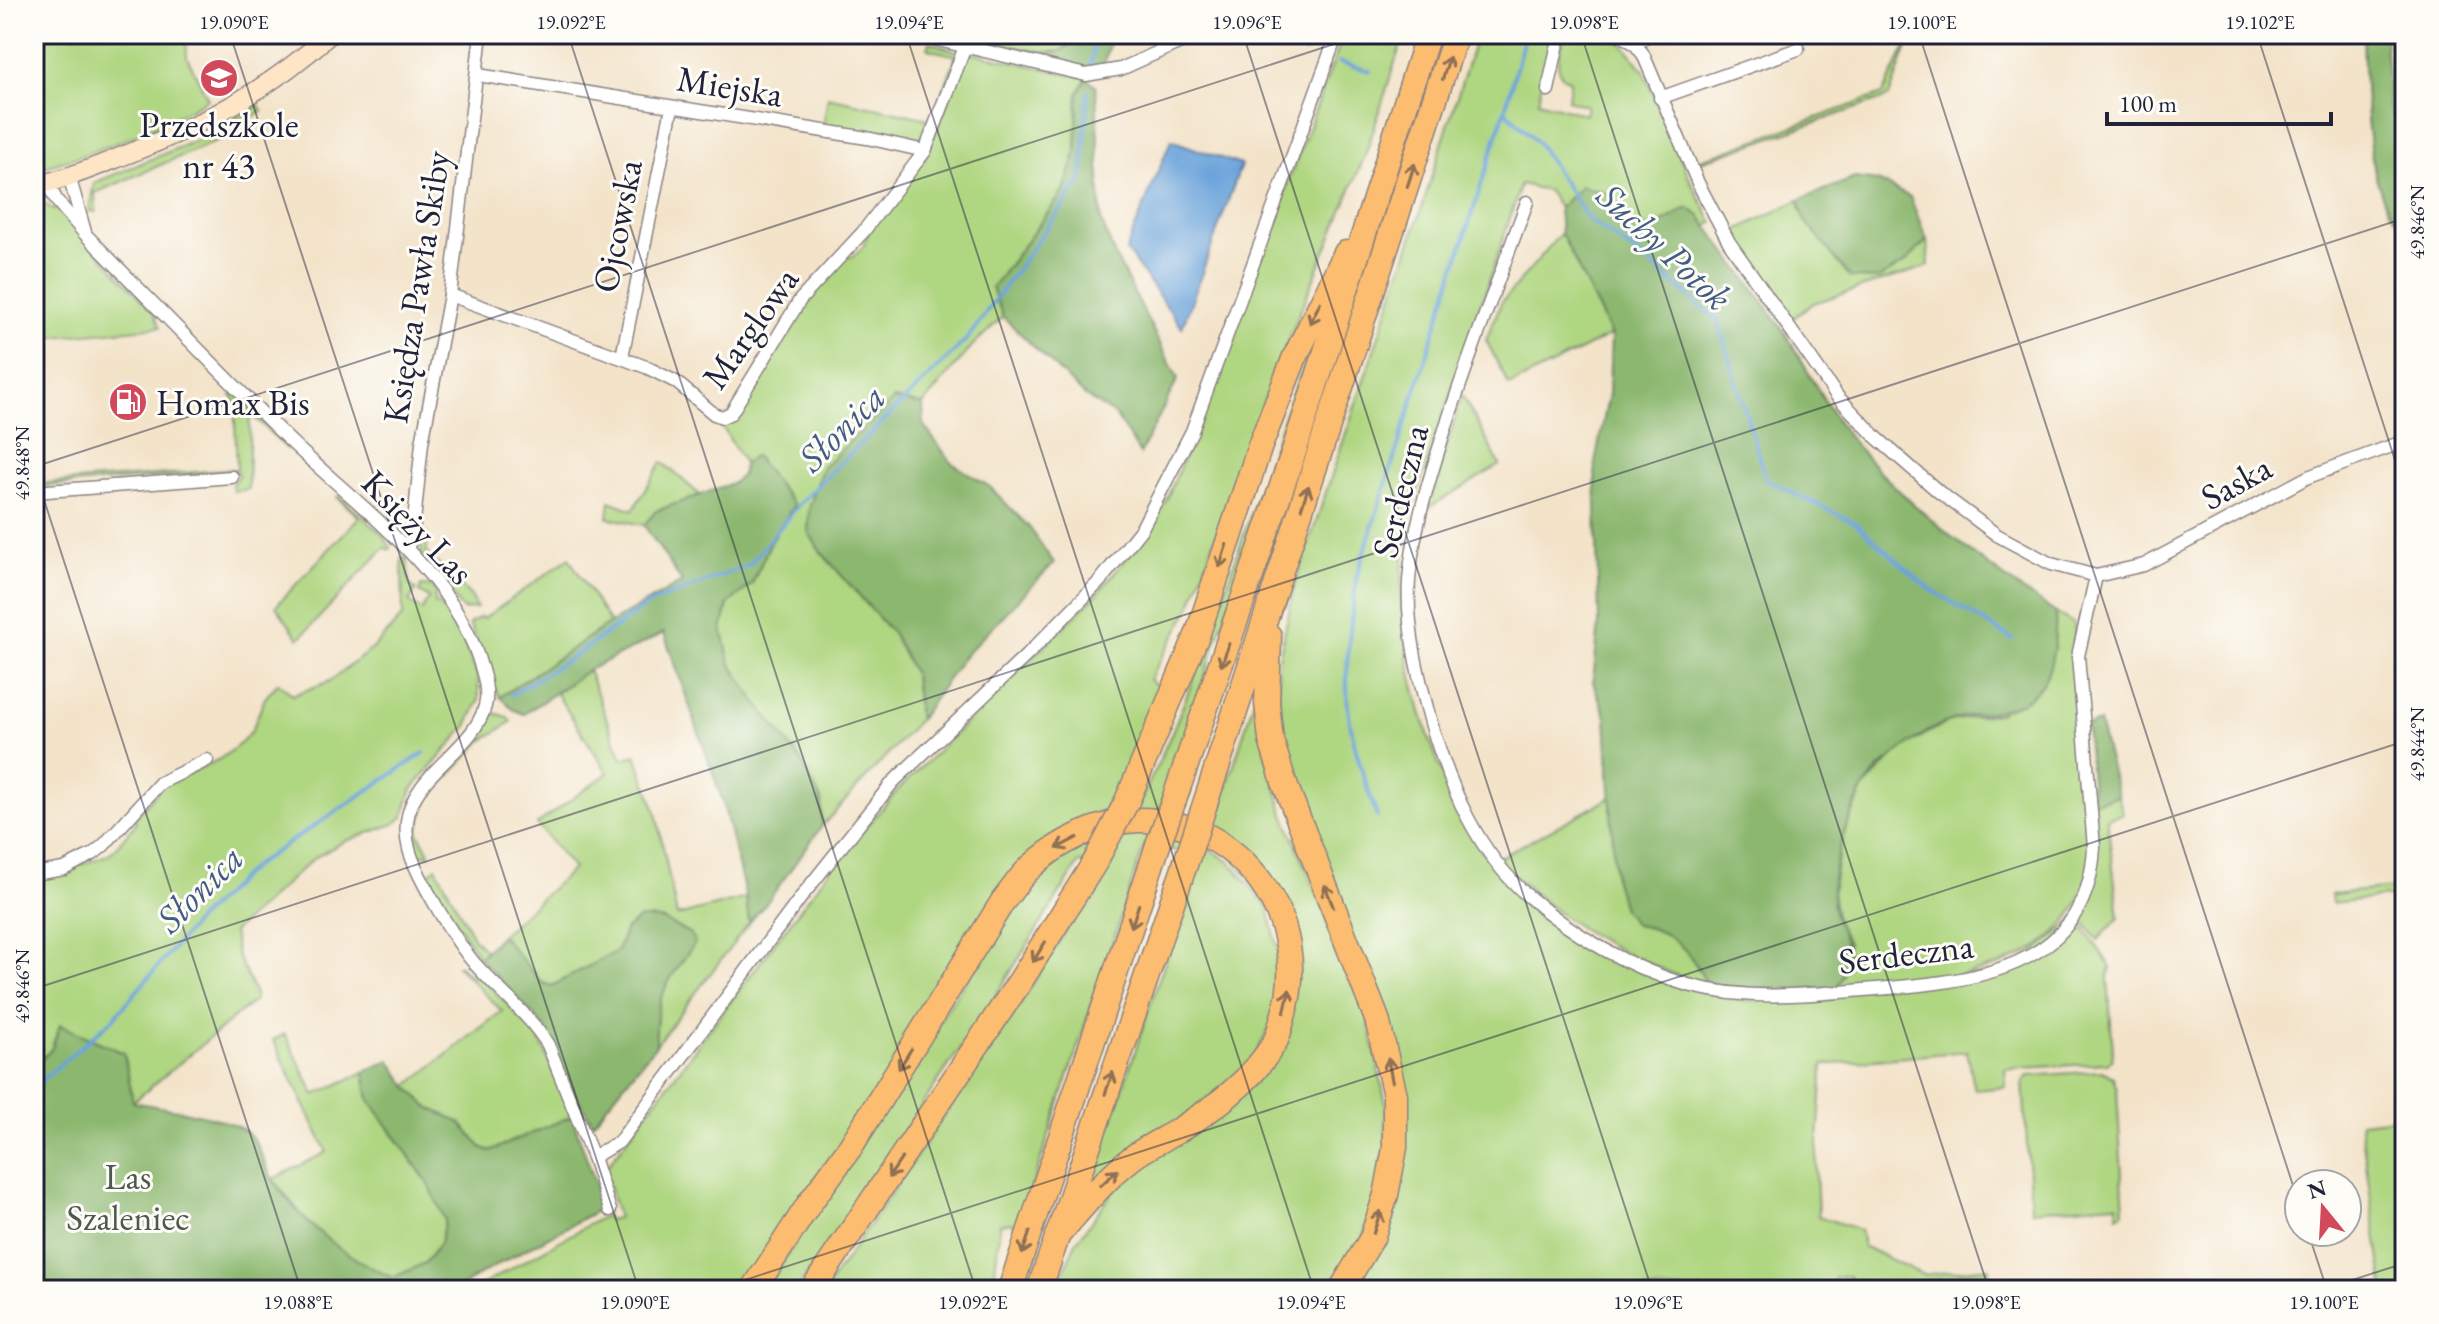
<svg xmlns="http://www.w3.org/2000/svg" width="2439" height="1324" font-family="'EB Garamond',serif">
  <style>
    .green { fill: #afd680; stroke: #687c5e; stroke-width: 2 }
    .forest { fill: #8bb76e; stroke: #566c54; stroke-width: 2 }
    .water { fill: #6ba3da; stroke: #46628a; stroke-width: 2 }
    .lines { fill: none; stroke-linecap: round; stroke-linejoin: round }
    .stream { stroke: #6ba3da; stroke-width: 4 }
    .street-casing { stroke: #8a8282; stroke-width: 15 }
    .secondary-casing { stroke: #8a8282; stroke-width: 21 }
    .highway-casing { stroke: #8a8282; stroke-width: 27 }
    .street { stroke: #fff; stroke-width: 12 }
    .secondary { stroke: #fee5c5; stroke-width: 18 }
    .highway { stroke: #fcbd6f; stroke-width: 24 }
    .highway-bridge-casing { stroke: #8a8282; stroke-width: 27; stroke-linecap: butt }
    .highway-bridge { stroke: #fcbd6f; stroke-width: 24 }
    .oneway { stroke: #8f7055 }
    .ticks { fill: none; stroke: #22223b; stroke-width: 2; stroke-opacity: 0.45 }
    .labels { text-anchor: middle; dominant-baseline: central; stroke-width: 6; stroke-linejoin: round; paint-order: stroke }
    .street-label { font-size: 36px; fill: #22223b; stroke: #fdfcf7 }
    .poi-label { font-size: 36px; fill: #22223b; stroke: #fdfcf7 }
    .park-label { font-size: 36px; fill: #4c5850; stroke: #fdfcf7 }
    .water-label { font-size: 38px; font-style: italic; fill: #435c83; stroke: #fdfcf7 }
    .neatline { fill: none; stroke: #22223b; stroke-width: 3 }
    .ticks-label { font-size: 20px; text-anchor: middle; fill: #22223b }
  </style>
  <rect width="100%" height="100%" fill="#fdfcf7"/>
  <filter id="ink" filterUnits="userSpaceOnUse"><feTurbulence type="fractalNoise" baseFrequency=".0125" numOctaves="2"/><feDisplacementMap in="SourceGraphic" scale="16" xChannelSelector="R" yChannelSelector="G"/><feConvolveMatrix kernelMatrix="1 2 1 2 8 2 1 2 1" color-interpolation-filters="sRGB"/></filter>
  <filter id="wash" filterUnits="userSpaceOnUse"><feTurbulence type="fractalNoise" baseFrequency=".006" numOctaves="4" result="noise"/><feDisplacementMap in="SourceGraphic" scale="32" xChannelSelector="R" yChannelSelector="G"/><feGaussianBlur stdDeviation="1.8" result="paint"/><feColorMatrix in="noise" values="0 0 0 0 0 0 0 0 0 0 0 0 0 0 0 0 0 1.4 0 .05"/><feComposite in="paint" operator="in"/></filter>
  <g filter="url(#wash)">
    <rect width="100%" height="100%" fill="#f3e3c9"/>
    <g class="green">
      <path d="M34,34H186L187,57L208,99C163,128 86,156 34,170Z"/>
      <path d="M977,34H1075L1062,51L1040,52L976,37Z"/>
      <path d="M1344,34H1404L1366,153L1270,384L1189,611L1149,680L1164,690L1123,782L1101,821L1053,841L746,1290H473L606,1215L608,1220L618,1218L604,1170L841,855L901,787L1097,594L1135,548L1166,501L1185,455Z"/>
      <path d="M1477,34H1553L1538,101L1585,115L1587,106L1568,100L1570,81C1550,71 1560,53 1565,34H1603L1622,43L1643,69L1692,184L1713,223L1707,226L1701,217L1688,208L1650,229L1633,223L1608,194L1581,187L1559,208L1548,191L1521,184C1497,257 1473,330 1448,402C1429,459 1404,516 1402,577C1399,645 1421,726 1449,788C1470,834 1493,878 1534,910C1589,954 1666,974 1731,999L1748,1001L2010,971L2077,918L2111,967L2108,978L2113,1053L2112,1060L2107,1063L2005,1069L2006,1087L1975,1090L1967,1051L1823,1065L1816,1171L1818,1216L1860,1230L1863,1246L1923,1275L1989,1267V1272L1851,1290L1849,1276L1835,1278L1836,1290H1349L1402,1113L1280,742L1278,663L1295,584L1416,226Z"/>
      <path d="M1912,34L1889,97L1695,164V162L1883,94Z"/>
      <path d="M930,42L959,52L924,145L823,126L828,97L933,120L956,56L928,49Z"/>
      <path d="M973,53L1087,78L1078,93L1076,153L1064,191L992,288L1003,317L972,346L923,405L894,399L821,552L893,634L914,674L919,720L822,826L821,800L800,759L759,706L730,663L722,629L728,604L752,584L769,546L794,505L755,456L744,463L720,423L733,419L791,318L843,259L853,256L863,247L872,224L925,158L967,55Z"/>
      <path d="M259,105L262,111L221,139L95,193L96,212L89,211L94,183L197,140Z"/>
      <path d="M34,200L44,203L53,210L56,207L154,312L160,327L34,339Z"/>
      <path d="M1799,200L1801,211L1906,262L1927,240L1929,266L1814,303L1785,324L1729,242L1735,231Z"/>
      <path d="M1561,233L1611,335L1509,386L1486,340L1501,303Z"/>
      <path d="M1323,324L1158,815H1133C1187,712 1222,599 1259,489C1278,433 1296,377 1323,324Z"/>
      <path d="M236,394L289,447L287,449L250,413L248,489L233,491L232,484L239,475L237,472L34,487V484L237,469L234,399L231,395Z"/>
      <path d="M1462,395L1500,465L1428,508Z"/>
      <path d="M662,462L700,495L656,511L644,525L608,518L610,501L633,510Z"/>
      <path d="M339,496L381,533L391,547L389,550L385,547L299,639L276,606L359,517L337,497Z"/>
      <path d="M427,532V553L471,596L477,608L463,610L422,554L418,533Z"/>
      <path d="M402,557L407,558L409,584L416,590L409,602L422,610L429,598L419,592L421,586L432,587L435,591V605L439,603L441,607L450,608L478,677L479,700L467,726L412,789L403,817L394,824L343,842L314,858L233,932L237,955L255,994V1000L133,1102L60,1025L51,1050L34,1066V888L39,887L40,879L105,856L113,851L136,823L135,818L162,786L220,759L241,743L252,730L265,698L278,683L293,695L330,681L373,648L403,616Z"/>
      <path d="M569,558L610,623L500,697L491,683L488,665L469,624L481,617L483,619Z"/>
      <path d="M2056,613L2074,624C2077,636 2073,648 2073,660C2074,691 2077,721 2080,752C2084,787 2095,833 2089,867C2072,982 1924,981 1836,988L1848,943L1837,922L1832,893L1841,840L1863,789L1900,749L1950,721L2000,713L2054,646Z"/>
      <path d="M588,670L622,759L636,755L656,812L677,916L746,898L749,923L656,1045C654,995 667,983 694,943L626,929L618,951L552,986L542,983L501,935L573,869L537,824L608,773L556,693Z"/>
      <path d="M1258,688L1266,755L1284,815L1367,1015L1386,1104L1385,1147L1376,1198L1360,1243L1330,1290H1056L1075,1244L1117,1186L1150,1158L1255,1082L1299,945L1213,831Z"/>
      <path d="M494,713L508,717L511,722L482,741L427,799L418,832L430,855H417C408,831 414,810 426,789Z"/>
      <path d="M2118,796L2123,814L2107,818L2119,918L2098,940L2079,915L2088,896L2093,802Z"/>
      <path d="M1612,797L1615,880L1635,925C1672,929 1691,952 1706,983C1685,980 1668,972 1648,963C1583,936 1546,906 1496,859Z"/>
      <path d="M1140,831L1168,833L1200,842L1231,863L1268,908L1282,965L1271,1026L1255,1055L1231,1081L1088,1192L1200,857L1145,843L1019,1226L1016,1227L1013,1223L1000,1224L993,1290H825L1025,997L1109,861L1079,863L991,1003L797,1290H765L1023,892C1067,851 1079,841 1140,831Z"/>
      <path d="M436,867L474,939L485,950L479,958L429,879V874Z"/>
      <path d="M2405,887V895L2332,903L2331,894Z"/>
      <path d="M459,965L471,977L478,975L534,1032L544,1049L572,1116L490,1151L481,1147L461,1123L428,1108L407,1086L502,1011L457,966Z"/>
      <path d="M285,1034L315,1095L364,1072L369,1099L428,1183L445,1220L440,1243L425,1263L393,1278L358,1262L317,1234L273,1179L327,1152L273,1040Z"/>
      <path d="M2102,1071L2113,1077L2117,1090L2124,1212L2118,1215L2117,1204L2031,1210L2023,1081L2028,1076Z"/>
      <path d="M2405,1117V1290H2384L2360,1122Z"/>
    </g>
    <g class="forest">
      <path d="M1075,34H1112L1102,70L1080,69L974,42L976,37C996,42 1047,60 1064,49C1069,46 1072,40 1075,34Z"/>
      <path d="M2363,34H2385L2390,110L2405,138V226C2363,204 2365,78 2363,34Z"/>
      <path d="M1087,78L1096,86L1101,220L1115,256L1178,379L1140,454L1116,416L1085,396L1003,317L992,288L1064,191L1076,153L1078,93Z"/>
      <path d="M1855,178L1878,181L1910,197L1927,240L1906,262L1878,279L1851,278L1805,221L1799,200Z"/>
      <path d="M1581,186L1609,194L1633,223L1650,229L1688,208L1701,217C1725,253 1752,285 1777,321C1806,363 1825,410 1859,449C1913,511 1988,568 2056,613C2055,635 2055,665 2042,684C2019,717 1983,709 1950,721C1922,731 1874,767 1861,793C1846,822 1834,858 1832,891C1830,933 1865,943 1836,988L1733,990L1706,983C1691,952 1672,929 1635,925L1623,909L1615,880L1606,717L1593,682L1599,623L1595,462L1609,394L1611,335L1561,233L1559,208Z"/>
      <path d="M894,399L923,405L924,426L952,463L990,487L1029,527L1054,563L964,656L919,720L914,674L893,634L821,552L808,532L809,509L822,468Z"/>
      <path d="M755,456L794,505L769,546L752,584L728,604L722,629L730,663L759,706L800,759L821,800L822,826L768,901L749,923L746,898L722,799L664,633L588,670L524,714L514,710L500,697L610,623L682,582L644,525L656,511L733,483L742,475L744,463Z"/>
      <path d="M2099,722L2118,796L2093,802L2086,726Z"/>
      <path d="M640,918L661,919L691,934L695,943C667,983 654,995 656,1045L593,1123L575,1095L548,1034L538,1020L479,958L501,935L542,983L552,986L617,951L626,929Z"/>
      <path d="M60,1025L124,1053L133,1102C161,1108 230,1115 250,1135C260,1145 264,1166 272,1178C302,1225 343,1256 393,1278L425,1263L440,1243L445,1220L428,1183L369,1099L364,1072L390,1060L407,1086L428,1107L461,1123L481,1147L490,1151L572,1116L602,1203L600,1209L473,1278L458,1290H41L34,1280V1066L51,1050Z"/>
    </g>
    <path class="water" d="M1171,140L1241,165L1182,328L1126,250Z"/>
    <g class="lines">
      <g class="stream">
        <path d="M1304,34L1302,44L1305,52"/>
        <path d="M1339,62L1370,71"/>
        <path d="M1090,69L1096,34"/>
        <path d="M1505,110L1538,143L1588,219L1646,260L1718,321L1766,480L1854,522L1927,587L2012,639"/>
        <path d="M511,695L577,654L648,604L749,565L800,503L967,339L1082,179L1088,92"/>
        <path d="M1377,817C1364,777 1348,734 1347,692C1346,653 1352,613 1357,575L1505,110L1525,34"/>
        <path d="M34,1087L113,1019L200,917L254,866L424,753"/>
      </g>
    </g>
  </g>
  <g filter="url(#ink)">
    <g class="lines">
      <g class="street-casing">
        <g id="street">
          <path d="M913,34L1086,75L1121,69L1198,34"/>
          <path d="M1620,34L1635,44L1643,54L1698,183L1729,242L1837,396L1877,438L1939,492L1997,535L2051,564L2096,576L2144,565L2308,477L2405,441"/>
          <path d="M1635,44L1649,34"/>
          <path d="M478,75L867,138L925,151"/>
          <path d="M1548,90L1560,34"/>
          <path d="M1660,98L1798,49"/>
          <path d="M69,176L85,232"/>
          <path d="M47,183L57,201L86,235C153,303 219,371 286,437C356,505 456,572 482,670C485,680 488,695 485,706C472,757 391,780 409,849C416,876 456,942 475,964C499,991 529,1014 548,1045L593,1157L610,1210"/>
          <path d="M1527,202C1498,282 1466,361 1441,442C1427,487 1413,532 1409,580C1406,628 1419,680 1432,726C1451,789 1477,852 1528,896C1573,935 1631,969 1688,985C1746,1001 1806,995 1864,990C1964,982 2088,975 2094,847L2078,656L2096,576"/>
          <path d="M450,295L646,367L676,382L714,414L722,417L731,413L800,300L863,232L925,151L970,34"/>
          <path d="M622,357L672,107"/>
          <path d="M34,492L232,477"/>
          <path d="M407,549L413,532L422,443L450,295L481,34"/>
          <path d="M34,874L64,869L93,854L104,845L160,783L207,760"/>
          <path d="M593,1157L619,1142L805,892L893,782L1028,654L1100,581L1142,528L1192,431L1337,34"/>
        </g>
      </g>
      <g class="secondary-casing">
        <path id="secondary" d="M34,186C67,179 97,166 128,154C203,125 270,89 330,34"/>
      </g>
      <g class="highway-casing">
        <g id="highway">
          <path d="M1269,636L1267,703L1271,740L1284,782L1377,1019L1395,1095V1148L1386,1195L1372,1238L1341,1290"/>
          <path d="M1174,800L1295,448L1428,34"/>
          <path d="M1127,801L1198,633L1260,446L1294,359L1346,253"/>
          <path d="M1203,810L1456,34"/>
          <path d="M753,1290L809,1204L851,1146L1003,901C1012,890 1020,877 1030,868C1057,842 1100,821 1139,820C1241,819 1314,921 1283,1017C1281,1024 1279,1033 1276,1040C1253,1081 1213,1109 1174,1133C1160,1141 1145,1148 1132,1158C1103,1180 1081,1209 1057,1236"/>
          <path d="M812,1290L1021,980L1095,862"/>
          <path d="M1010,1290L1159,842"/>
          <path d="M1039,1290L1189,853"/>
        </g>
      </g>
      <use href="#street" class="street"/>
      <use href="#secondary" class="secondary"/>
      <use href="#highway" class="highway"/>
      <g class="highway-bridge-casing">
        <g id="highway-bridge">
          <path d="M1159,842L1174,800"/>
          <path d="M1189,853L1203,810"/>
          <path d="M1095,862L1127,801"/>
        </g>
      </g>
      <use href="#highway-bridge" class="highway-bridge"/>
    </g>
    <defs><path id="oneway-shaft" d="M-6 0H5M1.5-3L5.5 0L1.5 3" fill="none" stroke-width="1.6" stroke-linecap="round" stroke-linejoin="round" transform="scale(2)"/></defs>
    <g class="oneway">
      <use href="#oneway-shaft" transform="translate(1446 68) rotate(-73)"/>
      <use href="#oneway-shaft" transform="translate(1411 175) rotate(-72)"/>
      <use href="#oneway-shaft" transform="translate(1315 313) rotate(116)"/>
      <use href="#oneway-shaft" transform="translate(1305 497) rotate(-72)"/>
      <use href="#oneway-shaft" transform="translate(1223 556) rotate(108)"/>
      <use href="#oneway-shaft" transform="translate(1225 655) rotate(109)"/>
      <use href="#oneway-shaft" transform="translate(1067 843) rotate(152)"/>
      <use href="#oneway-shaft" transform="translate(1329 896) rotate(-111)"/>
      <use href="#oneway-shaft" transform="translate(1135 916) rotate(108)"/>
      <use href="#oneway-shaft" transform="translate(1039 952) rotate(122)"/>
      <use href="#oneway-shaft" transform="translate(1287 1001) rotate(-77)"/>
      <use href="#oneway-shaft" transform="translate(905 1059) rotate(122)"/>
      <use href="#oneway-shaft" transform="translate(1390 1070) rotate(-101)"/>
      <use href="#oneway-shaft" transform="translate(1109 1083) rotate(-71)"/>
      <use href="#oneway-shaft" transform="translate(895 1168) rotate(124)"/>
      <use href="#oneway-shaft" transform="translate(1109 1178) rotate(-42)"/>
      <use href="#oneway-shaft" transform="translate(1377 1222) rotate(-72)"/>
      <use href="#oneway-shaft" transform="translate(1026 1243) rotate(109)"/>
    </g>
  </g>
  <path class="ticks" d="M230,34L639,1290M568,34L976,1290M906,34L1314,1290M1243,34L1652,1290M1581,34L1989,1290M1919,34L2299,1204M2257,34L2405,491M34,467L1365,34M34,469L301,1290M34,989L2405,218M2308,1232L2327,1290M714,1290L2405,741M2321,1290L2405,1263"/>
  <defs>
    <g id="school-disc" transform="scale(2)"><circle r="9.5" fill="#d1495b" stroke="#fdfcf7"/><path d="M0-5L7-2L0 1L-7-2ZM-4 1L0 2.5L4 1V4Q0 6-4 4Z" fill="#fff"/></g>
    <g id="fuel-disc" transform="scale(2)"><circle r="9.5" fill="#d1495b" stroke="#fdfcf7"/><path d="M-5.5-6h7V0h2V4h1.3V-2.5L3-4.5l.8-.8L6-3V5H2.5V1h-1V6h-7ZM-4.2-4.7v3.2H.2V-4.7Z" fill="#fff"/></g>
  </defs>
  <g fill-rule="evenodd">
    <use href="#school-disc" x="219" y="78"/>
    <use href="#fuel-disc" x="128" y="402"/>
  </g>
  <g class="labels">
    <g class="street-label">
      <text transform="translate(730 86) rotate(9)">Miejska</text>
      <text transform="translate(617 226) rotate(-79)">Ojcowska</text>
      <text transform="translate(416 287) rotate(-81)">Księdza Pawła Skiby</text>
      <text transform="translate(750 328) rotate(-55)">Marglowa</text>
      <text transform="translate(2236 482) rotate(-29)">Saska</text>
      <text transform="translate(1400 491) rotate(-76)">Serdeczna</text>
      <text transform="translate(418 527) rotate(46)">Księży Las</text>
      <text transform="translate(1906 953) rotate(-7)">Serdeczna</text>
    </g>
    <g class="poi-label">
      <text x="219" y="124">Przedszkole<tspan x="219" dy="41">nr 43</tspan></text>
      <text x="156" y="402" text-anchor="start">Homax Bis</text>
    </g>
    <g class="park-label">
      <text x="128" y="1176">Las<tspan x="128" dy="41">Szaleniec</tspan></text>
    </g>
    <g class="water-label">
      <text transform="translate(1665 246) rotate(43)">Suchy Potok</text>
      <text transform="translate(841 427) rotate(-45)">Słonica</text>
      <text transform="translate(199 888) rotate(-45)">Słonica</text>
    </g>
  </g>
  <rect width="2439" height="1324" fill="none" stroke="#fdfcf7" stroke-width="88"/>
  <g transform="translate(2323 1208) rotate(342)"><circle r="38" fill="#fdfcf7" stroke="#a5a5ac" stroke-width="2"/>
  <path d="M0-6L14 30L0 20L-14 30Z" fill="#d1495b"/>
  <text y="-12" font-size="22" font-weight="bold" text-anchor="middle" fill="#22223b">N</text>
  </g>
  <path d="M2107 112v12h224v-12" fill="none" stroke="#22223b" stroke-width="4"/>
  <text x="2119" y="112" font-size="24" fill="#22223b" stroke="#fdfcf7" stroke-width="6" paint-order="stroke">100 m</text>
  <rect x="44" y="44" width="2351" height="1236" class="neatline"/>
  <g class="ticks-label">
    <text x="234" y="29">19.090°E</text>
    <text x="571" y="29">19.092°E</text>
    <text x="909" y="29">19.094°E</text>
    <text x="1247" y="29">19.096°E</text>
    <text x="1584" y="29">19.098°E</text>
    <text x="1922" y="29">19.100°E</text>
    <text x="2260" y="29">19.102°E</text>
    <text transform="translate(2417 222) rotate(-90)" y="7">49.846°N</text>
    <text transform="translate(22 463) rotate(-90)" y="7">49.848°N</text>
    <text transform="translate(2417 744) rotate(-90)" y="7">49.844°N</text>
    <text transform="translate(22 986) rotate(-90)" y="7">49.846°N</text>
    <text x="298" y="1309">19.088°E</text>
    <text x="635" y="1309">19.090°E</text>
    <text x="973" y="1309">19.092°E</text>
    <text x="1311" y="1309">19.094°E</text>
    <text x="1648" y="1309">19.096°E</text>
    <text x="1986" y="1309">19.098°E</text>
    <text x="2324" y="1309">19.100°E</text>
  </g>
</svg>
